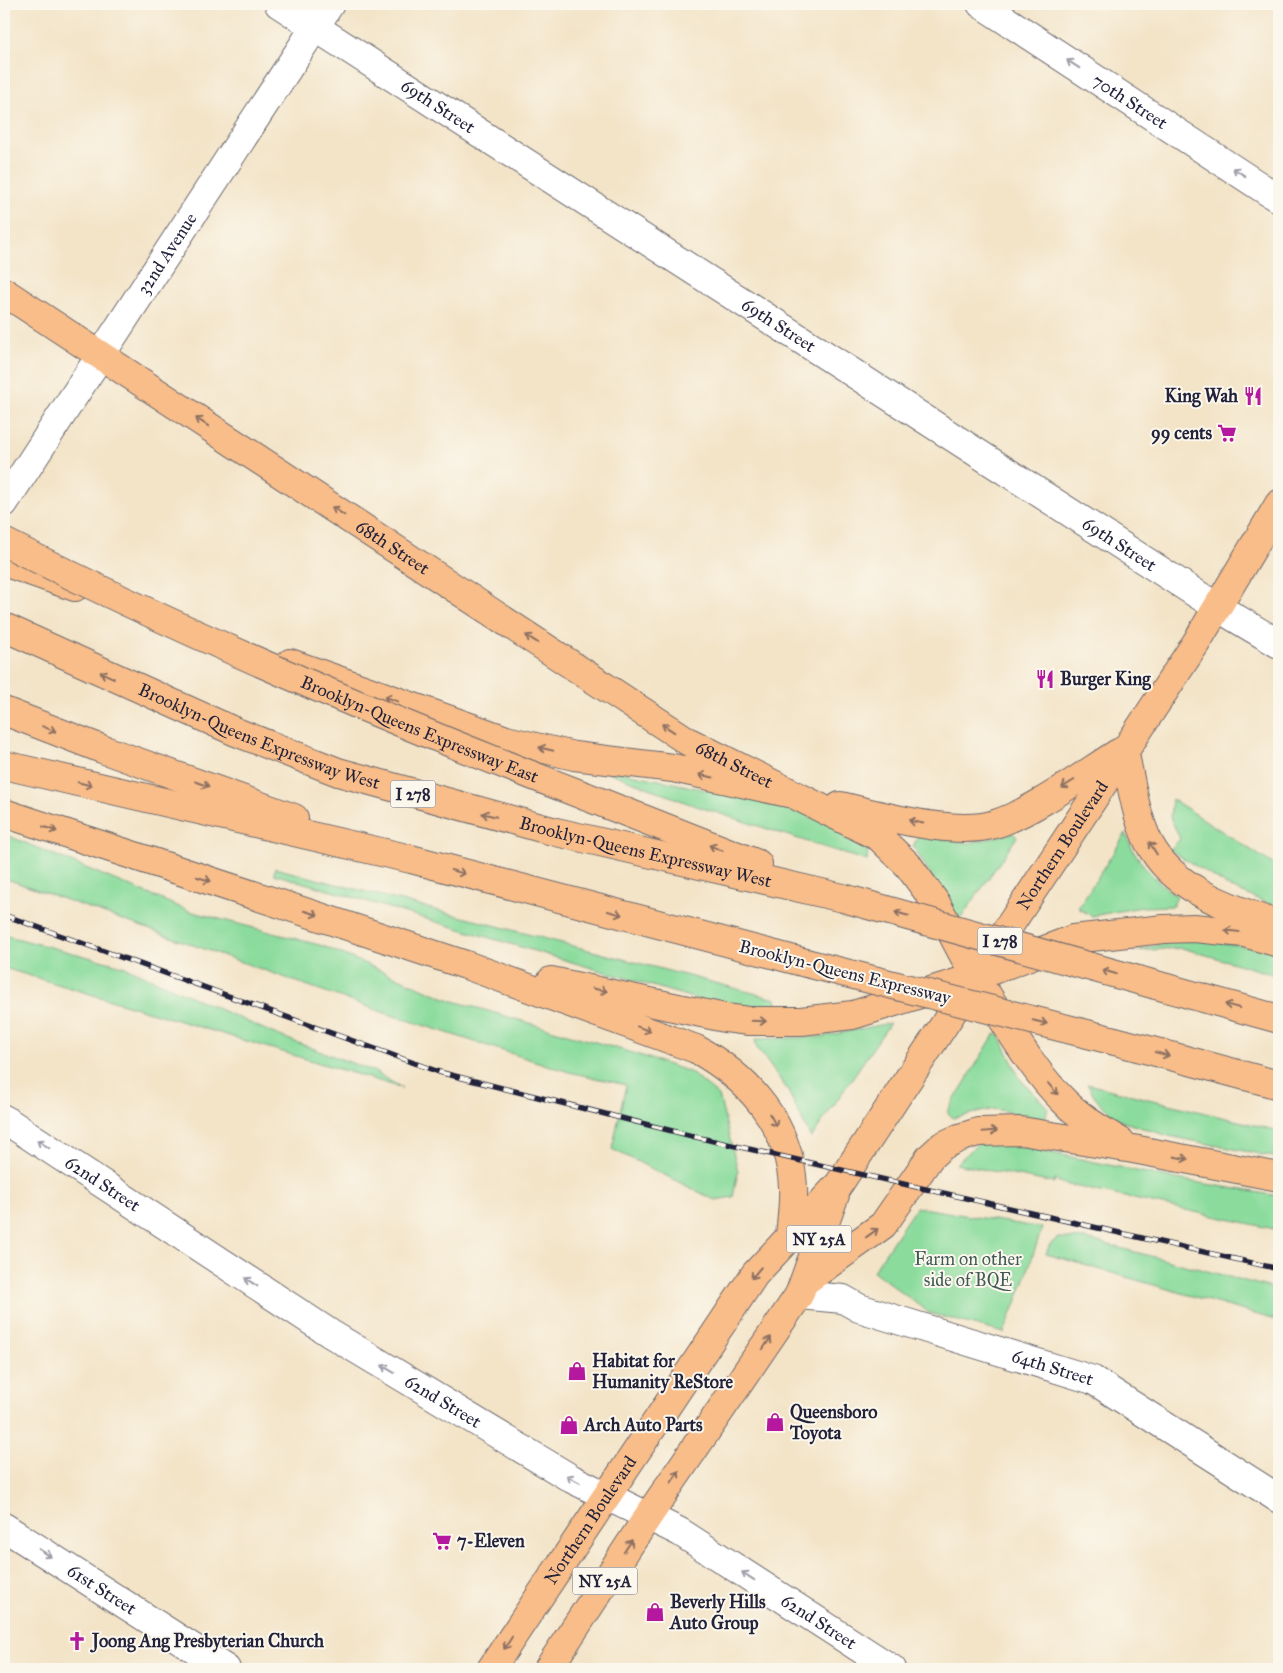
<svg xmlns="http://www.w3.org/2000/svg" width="1283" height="1673" font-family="'IM FELL Great Primer',serif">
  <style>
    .green { fill: #8adb9c; stroke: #567e6c }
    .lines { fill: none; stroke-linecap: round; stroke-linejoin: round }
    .minor-casing { stroke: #6b666c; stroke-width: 30 }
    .major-casing { stroke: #6b666c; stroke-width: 30 }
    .highway-casing { stroke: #6b666c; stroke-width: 30 }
    .minor { stroke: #fff; stroke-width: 28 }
    .major { stroke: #f8bd89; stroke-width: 28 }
    .highway { stroke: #f8bd89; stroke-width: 28 }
    .rail-casing { stroke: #22223b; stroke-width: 5.5 }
    .rail { stroke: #fbf7ec; stroke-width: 4; stroke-dasharray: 11; stroke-linecap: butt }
    .highway-bridge-casing { stroke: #6b666c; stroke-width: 30; stroke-linecap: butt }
    .highway-bridge { stroke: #f8bd89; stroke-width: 28 }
    .oneway { stroke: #9c9ca7 }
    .oneway2 { stroke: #8d7062 }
    .labels { text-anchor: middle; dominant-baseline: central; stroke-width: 4; stroke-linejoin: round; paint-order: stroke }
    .shield { fill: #fbf7ec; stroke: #636270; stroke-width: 1 }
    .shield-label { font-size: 16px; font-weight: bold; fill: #22223b }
    .street-label { font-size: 18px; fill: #22223b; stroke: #fbf7ec }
    .poi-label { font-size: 18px; font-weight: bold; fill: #22223b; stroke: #fbf7ec; text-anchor: start }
    .park-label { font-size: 18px; fill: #415a58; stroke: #fbf7ec }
  </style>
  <rect width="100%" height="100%" fill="#fbf7ec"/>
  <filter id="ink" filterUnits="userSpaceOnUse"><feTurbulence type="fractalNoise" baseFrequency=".02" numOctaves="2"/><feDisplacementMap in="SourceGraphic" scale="10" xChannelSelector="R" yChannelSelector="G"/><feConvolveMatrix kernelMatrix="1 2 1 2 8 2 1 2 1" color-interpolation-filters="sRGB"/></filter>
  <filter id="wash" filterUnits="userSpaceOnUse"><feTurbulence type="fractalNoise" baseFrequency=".0096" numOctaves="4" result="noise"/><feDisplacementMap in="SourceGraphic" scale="20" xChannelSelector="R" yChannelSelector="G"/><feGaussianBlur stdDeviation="1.12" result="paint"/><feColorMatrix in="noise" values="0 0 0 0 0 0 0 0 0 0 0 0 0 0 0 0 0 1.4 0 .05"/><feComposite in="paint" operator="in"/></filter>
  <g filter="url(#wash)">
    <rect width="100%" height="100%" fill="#f3e4c8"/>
    <g class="green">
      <path d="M593,766L791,808L845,831L868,847L867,861L690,804Z"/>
      <path d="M1172,799L1279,868V884L1277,887L1279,889V908L1231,888L1170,850L1180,839L1170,817Z"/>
      <path d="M1013,833L1017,837L959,921L913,846L919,835L969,843Z"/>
      <path d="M1126,833C1134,859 1155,881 1177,896L1173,906L1142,907L1092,916L1078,908Z"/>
      <path d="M4,834L189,911L323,946L450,1000L633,1053L690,1072L719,1096L738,1171L733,1197L715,1200L612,1149L626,1085L569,1072L385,1013L4,878Z"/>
      <path d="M275,868L776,999L778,1008L710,1003L274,874Z"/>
      <path d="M4,935L123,966L277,1035L373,1071L402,1088L4,968Z"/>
      <path d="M1186,938L1279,951V976L1182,948L1133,951Z"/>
      <path d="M890,1023L811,1138L787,1089L757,1048L755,1039L820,1037Z"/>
      <path d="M999,1034L1020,1079L1048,1108L1045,1119L994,1109L953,1118L947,1112L994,1035Z"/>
      <path d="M1087,1084L1279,1131V1158L1169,1136L1120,1121L1099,1103Z"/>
      <path d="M980,1142L1015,1145L1170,1178L1279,1196V1230L1064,1184L1055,1180L1054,1183L956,1164Z"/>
      <path d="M916,1207L1042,1228L1024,1282L1004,1333L929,1313L873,1271Z"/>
      <path d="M1059,1238L1086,1239L1279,1290V1321L1046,1254L1050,1244Z"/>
    </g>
  </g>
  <g filter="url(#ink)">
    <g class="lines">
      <g class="minor-casing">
        <g id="minor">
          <path id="s1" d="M279,4L1217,607L1279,644"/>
          <path id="s2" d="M981,4L1279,199"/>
          <path id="s3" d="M4,503L330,4"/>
          <path id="s4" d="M4,1119L331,1334L572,1479L680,1532L892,1669"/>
          <path id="s5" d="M799,1295L843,1299L859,1308L1093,1380L1279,1499"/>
          <path id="s6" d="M4,1527L226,1669"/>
        </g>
      </g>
      <g class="major-casing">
        <g id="major">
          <path id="s7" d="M4,292L689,742L879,837L908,865L936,903L975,977"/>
          <path d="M840,806C881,815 955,837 995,824C1033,812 1083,775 1118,753"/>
          <path id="s8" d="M491,1669L755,1274L839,1184L1196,643L1279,504"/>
          <path d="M548,1669L647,1518L799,1295L835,1195"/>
        </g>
      </g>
      <g class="highway-casing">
        <g id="highway">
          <path d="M4,562L75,587"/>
          <path id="s9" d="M4,627L236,732L338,772L552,831L843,898"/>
          <path d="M290,663L506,740L574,756L673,768L788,793"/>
          <path d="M4,711L102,749L294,818"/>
          <path d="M1124,750C1131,780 1135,815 1149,843C1174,891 1232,908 1279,925"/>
          <path d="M4,765L411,859L806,963"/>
          <path d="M585,796L758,864"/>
          <path d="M4,813L466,965L696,1049C749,1078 790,1125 793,1187C794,1204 791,1221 790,1238"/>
          <path d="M551,981L725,1018L749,1021H801L853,1015L975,977L1073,939L1164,929L1194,928L1245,933L1279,943"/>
          <path d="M1156,985L1279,1019"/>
          <path d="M988,996C1011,1032 1034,1072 1065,1102C1081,1118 1101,1130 1121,1142"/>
          <path d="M1115,1041L1279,1085"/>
          <path d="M804,1282L883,1225L930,1157L942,1146L959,1138L978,1132L1021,1131L1133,1149L1279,1177"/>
        </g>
      </g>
      <use href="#minor" class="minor"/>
      <use href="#major" class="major"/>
      <use href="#highway" class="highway"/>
      <g class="rail-casing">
        <path id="rail" d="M4,915L439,1072L696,1137L1279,1269"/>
      </g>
      <use href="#rail" class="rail"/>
      <g class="highway-bridge-casing">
        <g id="highway-bridge">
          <path id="s10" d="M4,542C193,638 388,720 585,796"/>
          <path d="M843,898L1156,985"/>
          <path d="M806,963L1115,1041"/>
        </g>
      </g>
      <use href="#highway-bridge" class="highway-bridge"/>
    </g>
    <defs><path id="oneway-shaft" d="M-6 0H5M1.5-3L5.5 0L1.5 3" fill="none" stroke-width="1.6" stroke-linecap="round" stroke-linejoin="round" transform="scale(1.25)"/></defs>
    <g class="oneway">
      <use href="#oneway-shaft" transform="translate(1073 64) rotate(-147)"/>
      <use href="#oneway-shaft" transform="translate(1239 172) rotate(-147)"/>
      <use href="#oneway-shaft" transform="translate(43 1144) rotate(-146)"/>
      <use href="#oneway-shaft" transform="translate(251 1282) rotate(-147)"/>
      <use href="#oneway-shaft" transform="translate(388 1369) rotate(-149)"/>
      <use href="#oneway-shaft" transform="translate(573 1479) rotate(-152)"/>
      <use href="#oneway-shaft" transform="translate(45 1553) rotate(33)"/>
      <use href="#oneway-shaft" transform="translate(748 1576) rotate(-147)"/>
    </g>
    <g class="oneway2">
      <use href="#oneway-shaft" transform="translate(202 422) rotate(-147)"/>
      <use href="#oneway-shaft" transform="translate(338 511) rotate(-147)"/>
      <use href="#oneway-shaft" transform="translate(532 639) rotate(-147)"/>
      <use href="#oneway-shaft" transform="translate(107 675) rotate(-156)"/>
      <use href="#oneway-shaft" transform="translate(391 699) rotate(-161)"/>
      <use href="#oneway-shaft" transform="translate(668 728) rotate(-147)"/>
      <use href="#oneway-shaft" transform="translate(49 729) rotate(22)"/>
      <use href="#oneway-shaft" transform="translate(546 749) rotate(-167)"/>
      <use href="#oneway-shaft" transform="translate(706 776) rotate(-168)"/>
      <use href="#oneway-shaft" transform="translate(85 784) rotate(14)"/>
      <use href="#oneway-shaft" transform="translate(202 784) rotate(20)"/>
      <use href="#oneway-shaft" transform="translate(1068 784) rotate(148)"/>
      <use href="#oneway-shaft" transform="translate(489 815) rotate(-166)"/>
      <use href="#oneway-shaft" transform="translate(916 822) rotate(-169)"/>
      <use href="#oneway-shaft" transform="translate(50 829) rotate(19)"/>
      <use href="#oneway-shaft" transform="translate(716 848) rotate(-158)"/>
      <use href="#oneway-shaft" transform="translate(1153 848) rotate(-121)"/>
      <use href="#oneway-shaft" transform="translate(458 872) rotate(15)"/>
      <use href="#oneway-shaft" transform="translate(204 879) rotate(18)"/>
      <use href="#oneway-shaft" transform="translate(311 913) rotate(17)"/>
      <use href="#oneway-shaft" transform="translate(615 913) rotate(15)"/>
      <use href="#oneway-shaft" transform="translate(902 914) rotate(-164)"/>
      <use href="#oneway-shaft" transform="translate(1232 931) rotate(-173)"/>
      <use href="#oneway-shaft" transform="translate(1109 972) rotate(-164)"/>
      <use href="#oneway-shaft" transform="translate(600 990) rotate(11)"/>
      <use href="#oneway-shaft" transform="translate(1232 1006) rotate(-165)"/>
      <use href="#oneway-shaft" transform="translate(759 1021) rotate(2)"/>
      <use href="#oneway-shaft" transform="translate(1040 1022) rotate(14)"/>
      <use href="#oneway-shaft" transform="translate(644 1029) rotate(20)"/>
      <use href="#oneway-shaft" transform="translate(1162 1054) rotate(15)"/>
      <use href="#oneway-shaft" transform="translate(1053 1089) rotate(49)"/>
      <use href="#oneway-shaft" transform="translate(773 1120) rotate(60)"/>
      <use href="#oneway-shaft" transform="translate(990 1131) rotate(-5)"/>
      <use href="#oneway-shaft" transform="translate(1181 1158) rotate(11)"/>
      <use href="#oneway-shaft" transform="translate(872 1233) rotate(-36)"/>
      <use href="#oneway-shaft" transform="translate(756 1273) rotate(130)"/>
      <use href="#oneway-shaft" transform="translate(767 1343) rotate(-56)"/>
      <use href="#oneway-shaft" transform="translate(675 1477) rotate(-56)"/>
      <use href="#oneway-shaft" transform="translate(628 1546) rotate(-56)"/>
      <use href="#oneway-shaft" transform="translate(508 1643) rotate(123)"/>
    </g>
  </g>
  <defs>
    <g id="restaurant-bare" transform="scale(1.5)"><path d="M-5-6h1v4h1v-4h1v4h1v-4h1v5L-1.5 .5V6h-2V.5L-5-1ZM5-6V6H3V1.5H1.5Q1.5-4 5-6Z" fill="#b5179e" stroke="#fbf7ec" stroke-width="2.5" paint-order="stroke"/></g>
    <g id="supermarket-bare" transform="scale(1.5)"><path d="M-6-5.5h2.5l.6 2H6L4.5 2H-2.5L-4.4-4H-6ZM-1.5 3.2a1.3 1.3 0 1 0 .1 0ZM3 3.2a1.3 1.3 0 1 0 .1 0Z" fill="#b5179e" stroke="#fbf7ec" stroke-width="2.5" paint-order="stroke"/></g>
    <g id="shop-bare" transform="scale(1.5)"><path d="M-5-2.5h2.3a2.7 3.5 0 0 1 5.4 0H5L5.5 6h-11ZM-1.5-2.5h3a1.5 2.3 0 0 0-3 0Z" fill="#b5179e" stroke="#fbf7ec" stroke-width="2.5" paint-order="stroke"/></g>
    <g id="church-bare" transform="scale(1.5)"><path d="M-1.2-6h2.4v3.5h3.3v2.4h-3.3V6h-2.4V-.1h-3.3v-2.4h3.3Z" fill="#b5179e" stroke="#fbf7ec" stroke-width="2.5" paint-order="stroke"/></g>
  </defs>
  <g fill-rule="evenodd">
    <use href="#restaurant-bare" x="1253" y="396"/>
    <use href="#supermarket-bare" x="1227" y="433"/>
    <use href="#restaurant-bare" x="1045" y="679"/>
    <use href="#shop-bare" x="577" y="1371"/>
    <use href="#shop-bare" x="775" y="1422"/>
    <use href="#shop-bare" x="569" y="1425"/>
    <use href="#supermarket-bare" x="442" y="1541"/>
    <use href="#shop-bare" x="655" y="1612"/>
    <use href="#church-bare" x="77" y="1641"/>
  </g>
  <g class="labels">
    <g class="shield">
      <rect x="390.5" y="780.5" width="45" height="27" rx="4"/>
      <rect x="977.5" y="927.5" width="45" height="27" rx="4"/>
      <rect x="786.5" y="1225.5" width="65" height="27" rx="4"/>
      <rect x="572.5" y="1567.5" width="65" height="27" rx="4"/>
    </g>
    <g class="shield-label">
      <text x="413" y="794">I 278</text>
      <text x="1000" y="941">I 278</text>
      <text x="819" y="1239">NY 25A</text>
      <text x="605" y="1581">NY 25A</text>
    </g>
    <g class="street-label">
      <text stroke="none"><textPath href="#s2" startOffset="178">70th Street</textPath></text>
      <text stroke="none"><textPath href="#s1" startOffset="189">69th Street</textPath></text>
      <text stroke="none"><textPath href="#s3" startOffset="298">32nd Avenue</textPath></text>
      <text stroke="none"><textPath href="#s1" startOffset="594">69th Street</textPath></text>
      <text stroke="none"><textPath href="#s1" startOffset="999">69th Street</textPath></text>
      <text stroke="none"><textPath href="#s7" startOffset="465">68th Street</textPath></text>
      <text stroke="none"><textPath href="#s10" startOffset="456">Brooklyn-Queens Expressway East</textPath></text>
      <text stroke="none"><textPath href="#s9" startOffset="278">Brooklyn-Queens Expressway West</textPath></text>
      <text stroke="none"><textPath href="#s7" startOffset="870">68th Street</textPath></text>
      <text stroke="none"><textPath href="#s8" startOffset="1004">Northern Boulevard</textPath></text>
      <text stroke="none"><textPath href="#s9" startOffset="682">Brooklyn-Queens Expressway West</textPath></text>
      <text transform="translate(845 972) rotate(14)">Brooklyn-Queens Expressway</text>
      <text stroke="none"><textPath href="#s4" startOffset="118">62nd Street</textPath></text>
      <text stroke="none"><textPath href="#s5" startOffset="265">64th Street</textPath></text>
      <text stroke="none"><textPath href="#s4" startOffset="522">62nd Street</textPath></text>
      <text stroke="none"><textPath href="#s8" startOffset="179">Northern Boulevard</textPath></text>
      <text stroke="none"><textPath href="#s6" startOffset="116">61st Street</textPath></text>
      <text stroke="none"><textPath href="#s4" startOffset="958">62nd Street</textPath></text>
    </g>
    <g class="poi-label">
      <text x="1238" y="396" text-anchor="end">King Wah</text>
      <text x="1212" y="433" text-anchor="end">99 cents</text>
      <text x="1060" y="679">Burger King</text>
      <text x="592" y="1361">Habitat for<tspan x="592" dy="21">Humanity ReStore</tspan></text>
      <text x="790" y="1412">Queensboro<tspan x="790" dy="21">Toyota</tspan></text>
      <text x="584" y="1425">Arch Auto Parts</text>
      <text x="457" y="1541">7-Eleven</text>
      <text x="670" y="1602">Beverly Hills<tspan x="670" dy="21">Auto Group</tspan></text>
      <text x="92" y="1641">Joong Ang Presbyterian Church</text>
    </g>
    <g class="park-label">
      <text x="968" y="1259">Farm on other<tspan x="968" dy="21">side of BQE</tspan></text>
    </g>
  </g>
  <rect width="1283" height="1673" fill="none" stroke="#fbf7ec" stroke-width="20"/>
</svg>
